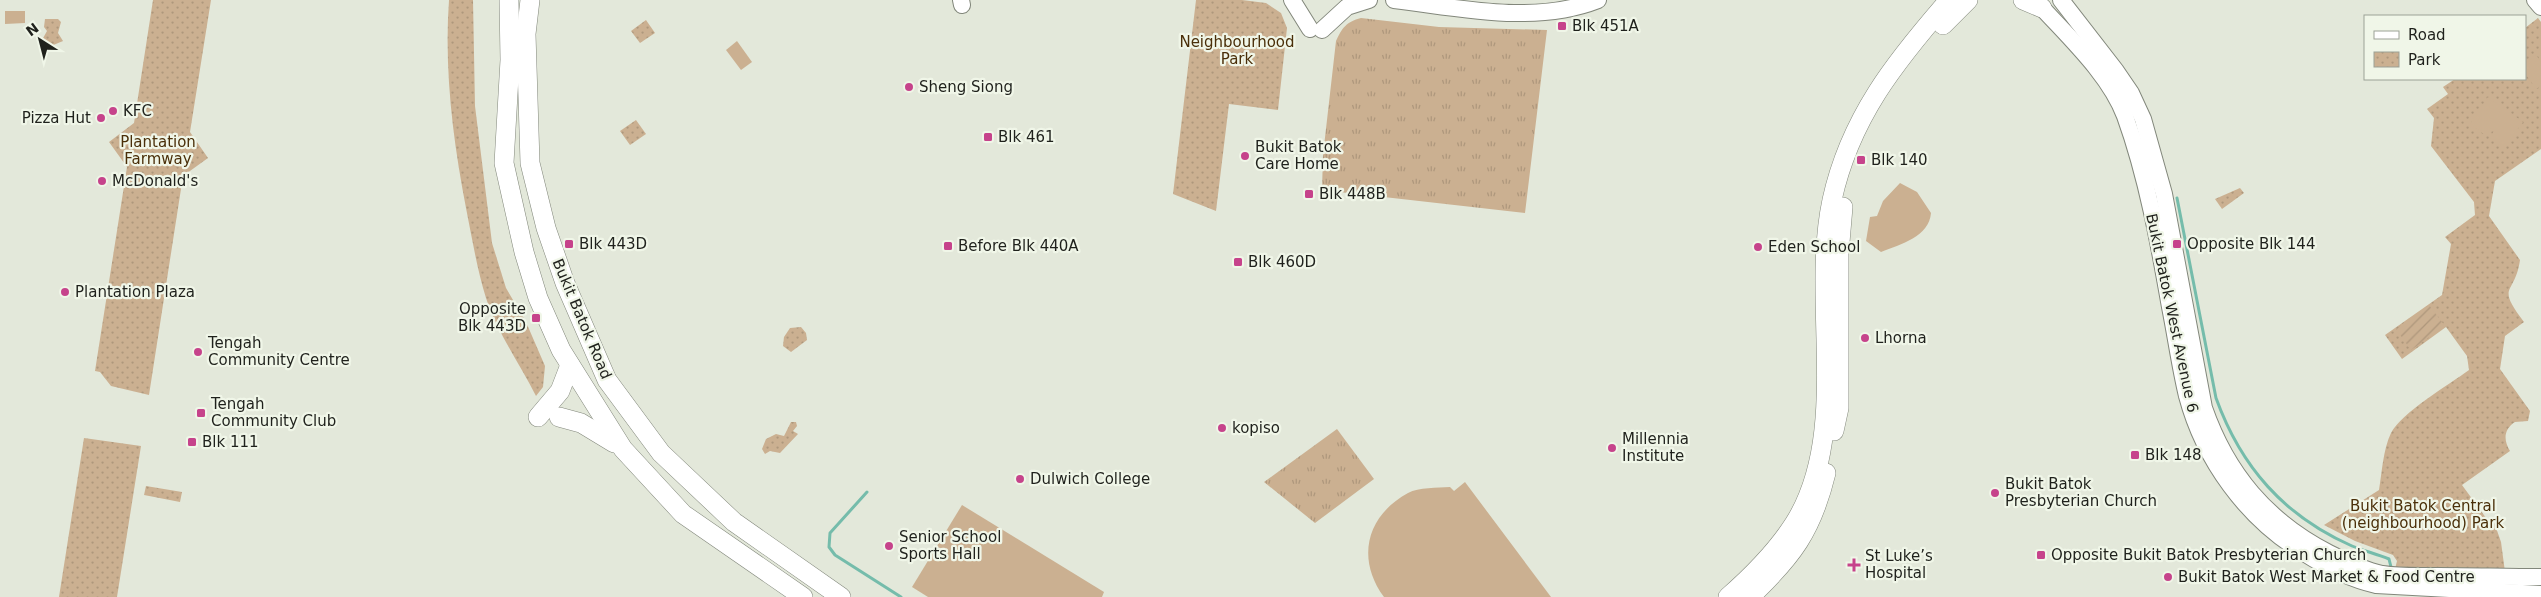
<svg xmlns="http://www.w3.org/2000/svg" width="2541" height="597" font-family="'DejaVu Sans',sans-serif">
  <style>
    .grass { fill: url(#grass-tufts) }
    .park { fill: url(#park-dots) }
    .garden { fill: url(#garden-furrows) }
    .pitch { fill: #cbb091 }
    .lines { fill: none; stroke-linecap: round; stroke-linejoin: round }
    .stream { stroke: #75bcab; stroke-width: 3 }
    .secondary-casing { stroke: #82877b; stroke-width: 18 }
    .primary-casing { stroke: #82877b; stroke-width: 20 }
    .secondary { stroke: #fff; stroke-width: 16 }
    .primary { stroke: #fff; stroke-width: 19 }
    .poi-dot { fill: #c6438b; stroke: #f0f6e8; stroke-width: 2 }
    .labels { text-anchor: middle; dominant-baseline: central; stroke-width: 4.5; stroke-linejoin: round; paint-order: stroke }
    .poi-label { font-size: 15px; fill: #1f211c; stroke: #f0f6e8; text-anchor: start }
    .park-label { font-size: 15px; fill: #4a2f09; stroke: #f0f6e8 }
    .street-label { font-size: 15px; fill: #1f211c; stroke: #f0f6e8 }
  </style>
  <defs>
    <pattern id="grass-tufts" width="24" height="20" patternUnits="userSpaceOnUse" patternTransform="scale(1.25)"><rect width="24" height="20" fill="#cbb091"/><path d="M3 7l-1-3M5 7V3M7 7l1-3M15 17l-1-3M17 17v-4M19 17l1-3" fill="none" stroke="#ae977c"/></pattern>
    <pattern id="park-dots" width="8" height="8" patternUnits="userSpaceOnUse" patternTransform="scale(1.25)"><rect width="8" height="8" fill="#cbb091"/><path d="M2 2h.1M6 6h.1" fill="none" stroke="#ae977c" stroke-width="1.8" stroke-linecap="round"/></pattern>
    <pattern id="garden-furrows" width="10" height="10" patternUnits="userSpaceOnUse" patternTransform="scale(1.25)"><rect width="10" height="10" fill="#cbb091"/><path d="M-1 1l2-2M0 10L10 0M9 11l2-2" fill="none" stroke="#ae977c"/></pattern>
  </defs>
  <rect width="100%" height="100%" fill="#e3e8da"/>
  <g class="grass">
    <path d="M1361,18L1439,27L1547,30L1525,213L1322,190L1323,155L1336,41C1342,28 1346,22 1361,18Z"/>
    <path d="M1337,429L1374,479L1315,523L1264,482Z"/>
  </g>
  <g class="park">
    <path d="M153,0H211L190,132L208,158L183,176L149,395L111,386L100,372L95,371L127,167L109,142L134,123Z"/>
    <path d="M449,0H473L475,106L492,243L506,288L526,322L545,366L543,387L536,396C520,364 497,332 486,298C477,269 472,238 466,208C453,140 444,70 449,0Z"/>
    <path d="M1196,0H1242L1266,3L1281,13L1287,28L1278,110L1229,104L1216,211L1173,194Z"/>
    <path d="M2538,18L2541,22V149L2495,181L2489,216L2520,260C2515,296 2495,284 2524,322L2505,336L2500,369L2530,411L2528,421L2515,422C2504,429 2503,440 2510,451L2462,485L2489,522L2493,519L2501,542L2505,572L2395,569L2397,561L2393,555L2355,541L2324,525L2379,490C2382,472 2383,450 2391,433C2401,413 2450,384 2469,370L2467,356L2446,327L2402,359L2385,335L2442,295L2451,244L2445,237L2475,215L2474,202L2431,146L2434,118L2427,109L2448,94L2443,87L2455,79H2525V28Z"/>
    <path d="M45,19H58L61,22L58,33L63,41L51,46L42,40L47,31L44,27Z"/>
    <path d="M646,20L655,33L640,43L631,31Z"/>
    <path d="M636,120L646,134L630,145L620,131Z"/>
    <path d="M2240,188L2244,193L2222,209L2215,199Z"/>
    <path d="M801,327L806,333L807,340L791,352L783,346L784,337L790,328Z"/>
    <path d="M791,422H796L797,426L793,431L798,434L780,453L770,451L765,454L762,449L766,439L776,434L784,436Z"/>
    <path d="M84,438L141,446L117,597H59Z"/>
    <path d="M146,486L182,492L180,502L144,495Z"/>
  </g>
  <path class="garden" d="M2429,305L2445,326L2411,350L2396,329Z"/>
  <g class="pitch">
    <path d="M5,11H25V23L5,24Z"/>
    <path d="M737,41L752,62L741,70L726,50Z"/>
    <path d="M2536,55L2541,62V86L2536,89L2525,73V63Z"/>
    <path d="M2488,97L2523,122L2504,148L2489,138L2494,131L2491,128L2485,135L2470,124Z"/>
    <path d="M1900,183L1917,192L1931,213C1929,237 1901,244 1881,252L1866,241L1870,217L1877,216L1883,201Z"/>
    <path d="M1465,482L1551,597H1384C1356,559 1366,516 1408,493C1419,487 1437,488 1450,487L1454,491Z"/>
    <path d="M962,505L1104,592L1102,597H928L912,587Z"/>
  </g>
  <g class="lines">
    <g class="stream">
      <path d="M2177,198L2216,398C2241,467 2284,516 2352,546C2364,551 2377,554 2389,559L2391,567"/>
      <path d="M867,492L830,533L829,547L835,555L901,597"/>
    </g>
    <g class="secondary-casing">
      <g id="secondary">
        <path d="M961,0L962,5"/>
        <path d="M1292,0L1310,29"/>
        <path d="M1394,0C1461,8 1534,25 1598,0"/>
        <path d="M2035,0C2065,34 2109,73 2125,116C2147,177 2159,244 2170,307C2176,337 2180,367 2187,396C2204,460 2247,519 2304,553C2326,567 2350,579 2376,585L2541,594"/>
        <path d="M2061,0L2116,71L2131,93L2143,119L2164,194L2204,408C2227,474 2267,521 2329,553C2345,561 2364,570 2382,574C2400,577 2420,576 2439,576C2473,576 2507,577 2541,577"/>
        <path d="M2535,0L2541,7"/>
        <path d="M1322,30L1347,7L1369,0"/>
      </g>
    </g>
    <g class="primary-casing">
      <g id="primary">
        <path d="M509,0L510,60L504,163L524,252L538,298L561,350L623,449L683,514L803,597"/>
        <path d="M530,0L526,34L530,163L546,228L565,283L607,380L661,453L734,522L841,597"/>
        <path d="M2023,0L2042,8"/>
        <path d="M1943,25L1968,0"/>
        <path d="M538,417L560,391L570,365"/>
        <path d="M559,417L581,423L614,443"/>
        <path d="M1834,431L1839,408V254L1843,207"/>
        <path d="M1728,597C1753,575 1776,552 1794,524C1852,432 1810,302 1832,200C1850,118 1895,62 1949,0"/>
        <path d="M1750,597C1792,557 1812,531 1826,473"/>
      </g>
    </g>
    <use href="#secondary" class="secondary"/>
    <use href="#primary" class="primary"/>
  </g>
  <g class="poi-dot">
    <rect x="1557" y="21" width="10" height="10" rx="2.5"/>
    <circle cx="909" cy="87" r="5"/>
    <circle cx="113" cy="111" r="5"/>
    <circle cx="101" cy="118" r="5"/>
    <rect x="983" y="132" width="10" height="10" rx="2.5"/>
    <circle cx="1245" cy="156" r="5"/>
    <rect x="1856" y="155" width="10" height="10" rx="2.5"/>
    <circle cx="102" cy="181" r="5"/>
    <rect x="1304" y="189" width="10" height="10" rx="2.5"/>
    <rect x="564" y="239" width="10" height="10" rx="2.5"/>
    <rect x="2172" y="239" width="10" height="10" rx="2.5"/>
    <rect x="943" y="241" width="10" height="10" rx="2.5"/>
    <circle cx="1758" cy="247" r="5"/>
    <rect x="1233" y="257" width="10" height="10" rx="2.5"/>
    <circle cx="65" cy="292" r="5"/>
    <rect x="531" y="313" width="10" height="10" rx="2.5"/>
    <circle cx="1865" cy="338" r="5"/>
    <circle cx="198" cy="352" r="5"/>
    <rect x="196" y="408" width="10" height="10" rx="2.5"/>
    <circle cx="1222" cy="428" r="5"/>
    <rect x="187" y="437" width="10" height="10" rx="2.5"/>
    <circle cx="1612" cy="448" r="5"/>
    <rect x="2130" y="450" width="10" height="10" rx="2.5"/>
    <circle cx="1020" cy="479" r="5"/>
    <circle cx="1995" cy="493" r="5"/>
    <circle cx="889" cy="546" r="5"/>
    <rect x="2036" y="550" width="10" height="10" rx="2.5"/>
    <path d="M1851.5 557.5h5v5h5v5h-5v5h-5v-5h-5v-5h5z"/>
    <circle cx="2168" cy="577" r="5"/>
  </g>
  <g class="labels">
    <g class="poi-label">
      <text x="1572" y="26">Blk 451A</text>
      <text x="919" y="87">Sheng Siong</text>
      <text x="123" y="111">KFC</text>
      <text x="91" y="118" text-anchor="end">Pizza Hut</text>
      <text x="998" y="137">Blk 461</text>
      <text x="1255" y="147">Bukit Batok<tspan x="1255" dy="17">Care Home</tspan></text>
      <text x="1871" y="160">Blk 140</text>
      <text x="112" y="181">McDonald's</text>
      <text x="1319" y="194">Blk 448B</text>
      <text x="579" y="244">Blk 443D</text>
      <text x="2187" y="244">Opposite Blk 144</text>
      <text x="958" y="246">Before Blk 440A</text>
      <text x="1768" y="247">Eden School</text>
      <text x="1248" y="262">Blk 460D</text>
      <text x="75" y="292">Plantation Plaza</text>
      <text x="526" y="309" text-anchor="end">Opposite<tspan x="526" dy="17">Blk 443D</tspan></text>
      <text x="1875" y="338">Lhorna</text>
      <text x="208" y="343">Tengah<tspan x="208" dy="17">Community Centre</tspan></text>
      <text x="211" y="404">Tengah<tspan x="211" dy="17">Community Club</tspan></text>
      <text x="1232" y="428">kopiso</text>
      <text x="1622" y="439">Millennia<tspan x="1622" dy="17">Institute</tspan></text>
      <text x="202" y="442">Blk 111</text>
      <text x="2145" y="455">Blk 148</text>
      <text x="1030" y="479">Dulwich College</text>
      <text x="2005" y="484">Bukit Batok<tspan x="2005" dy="17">Presbyterian Church</tspan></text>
      <text x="899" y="537">Senior School<tspan x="899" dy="17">Sports Hall</tspan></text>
      <text x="2051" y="555">Opposite Bukit Batok Presbyterian Church</text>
      <text x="1865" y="556">St Luke’s<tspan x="1865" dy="17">Hospital</tspan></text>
      <text x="2178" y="577">Bukit Batok West Market &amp; Food Centre</text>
    </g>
    <g class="park-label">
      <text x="1237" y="42">Neighbourhood<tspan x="1237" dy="17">Park</tspan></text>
      <text x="158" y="142">Plantation<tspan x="158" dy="17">Farmway</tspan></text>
      <text x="2423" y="506">Bukit Batok Central<tspan x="2423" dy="17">(neighbourhood) Park</tspan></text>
    </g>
    <g class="street-label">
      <text transform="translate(2172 313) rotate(78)">Bukit Batok West Avenue 6</text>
      <text transform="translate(582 319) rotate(67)">Bukit Batok Road</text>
    </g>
  </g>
  <rect x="2364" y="15" width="162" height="65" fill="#f0f6e8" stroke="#9ca196"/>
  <rect x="2374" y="31" width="25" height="8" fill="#ffffff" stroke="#9ca196"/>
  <text x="2408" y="40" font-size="15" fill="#1f211c">Road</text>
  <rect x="2374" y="52" width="25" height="15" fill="url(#park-dots)" stroke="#9ca196"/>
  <text x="2408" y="65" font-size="15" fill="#1f211c">Park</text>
  <g transform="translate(40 40) rotate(324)" stroke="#f0f6e8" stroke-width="4" paint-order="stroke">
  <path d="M0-4L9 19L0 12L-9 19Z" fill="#1f211c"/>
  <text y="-8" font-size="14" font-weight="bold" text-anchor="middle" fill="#1f211c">N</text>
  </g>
</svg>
